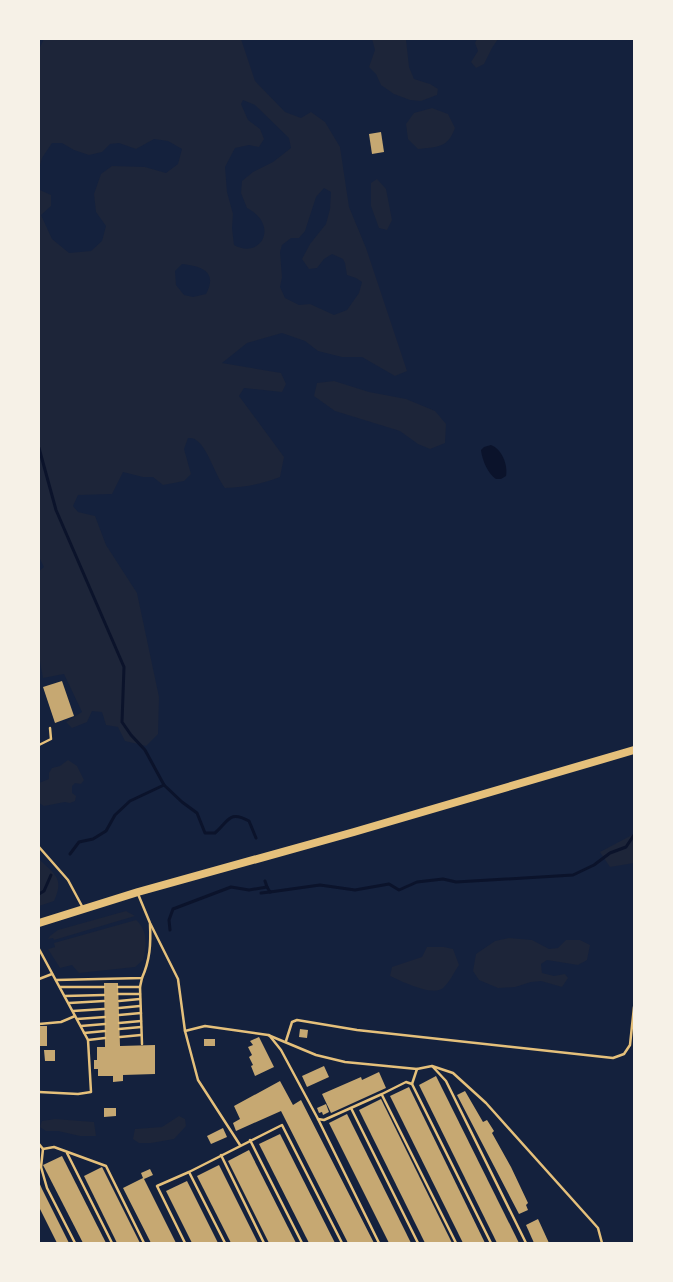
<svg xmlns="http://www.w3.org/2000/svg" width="673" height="1282" font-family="Arial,sans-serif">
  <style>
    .green { fill: #1d2539; fill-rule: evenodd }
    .water { fill: #0b132b }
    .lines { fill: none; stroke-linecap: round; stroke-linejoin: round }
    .stream { stroke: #0b132b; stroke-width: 3 }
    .building { fill: #c6a872 }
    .service { stroke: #e5c07b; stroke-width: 2.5 }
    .primary { stroke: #e5c07b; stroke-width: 8 }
  </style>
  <rect width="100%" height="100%" fill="#14213d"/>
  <g class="green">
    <path d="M44,39H241L255,81L285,112L301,118L311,112L325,122L340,147L349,207L366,248L407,371L395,376L362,357H342L318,351L305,341L282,333L247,343L222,363L281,373L286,384L282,392L244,388L239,396L284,457L280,477C261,484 247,487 225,488C215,475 208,448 196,440C194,438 190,438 188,438L184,449L191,474L184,481L163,485L153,477H143L123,472L112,494L78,495L73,506L78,512L95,516L106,545L137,593L159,697L158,734L146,746L125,741L118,727L106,725L102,712L92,711L87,722L72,728L66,722L82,712L64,674L43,678L39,656V571L44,567L39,557V186L40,190L51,195V206L41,215L52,239L69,253L91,251L102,241L106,226L96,212L94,194L101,174L112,166L145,167L166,173L178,164L182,149L168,141L154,139L136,149L119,143L110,144L102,152L89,155L74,150L62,143H52L42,158L39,169V49ZM243,100L255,105L289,138L291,148L273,162L253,172L242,181L241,193L247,208C280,225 261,260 234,245L232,228L233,214L227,192L225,167L235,148L249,145L259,147L264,139L260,129L248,120L241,104ZM324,188L331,192L330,209L326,224L310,244L302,259L309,269L317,268L324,259L332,254L343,259L345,263L347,275L356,278L362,282L359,293L347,310L334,315L310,304L299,305L285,298L280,287L282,277L280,252L282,245L291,238H299L305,231L316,197ZM182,264C202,266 218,272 206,294L193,297L184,295L176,285L175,271Z"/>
    <path d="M372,39H406L409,67L414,79L430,84L438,89L437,95L421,101L410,100L394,94L381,85L376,74L369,67L375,50Z"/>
    <path d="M477,39H498L492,48L484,64L476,68L471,62L478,51L475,43Z"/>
    <path d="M432,108L448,114L455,128C448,148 437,147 418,149L408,139L406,124L414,113Z"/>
    <path d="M377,179L386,189L392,220L387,230L379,228L371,206V183Z"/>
    <path d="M334,381L369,392L406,399L435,411L446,424L445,443L430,449L418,444L400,431L335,411L314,396L317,383Z"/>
    <path d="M68,760L77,766L84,780L81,784L75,783L72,786V793L76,796L75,801L70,803L65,802L44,806L39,803V783L49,779V773L52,768L60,766Z"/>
    <path d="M634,834V863L610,867L600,852Z"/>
    <path d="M39,859C54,874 65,878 54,901L39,906Z"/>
    <path d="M126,911L135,916L54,940L53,938L48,939L50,936L58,930Z"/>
    <path d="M136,920C148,930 147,947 143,960L135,967L79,973L72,965L60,968L48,949L55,947L54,943Z"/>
    <path d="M509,938L532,940L549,949L558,948L566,940H580L590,945L587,960L578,965L547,960L541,964L542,973L554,976L565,974L568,978L562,987L541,981L531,982L515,987L498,988L479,980L473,971L476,954L495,941Z"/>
    <path d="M427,947H444L453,949L459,965C454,972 450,982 443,988C433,997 401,981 390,976L392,967L422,957Z"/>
    <path d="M179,1116L185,1119L186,1126L174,1139L151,1143H139L133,1139L135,1129L162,1127Z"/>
    <path d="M55,1119L94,1122L96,1136H80L58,1131H46L40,1127L42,1121Z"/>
  </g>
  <path class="water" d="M491,445C502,449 508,465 506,476L501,479H496C488,474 482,460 481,450L484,447Z"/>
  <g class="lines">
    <g class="stream">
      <path d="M39,448L56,510L124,667L122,722L131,735L145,750L164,785L182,802L197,813L205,833H215C229,821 229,810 249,821L256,838"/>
      <path d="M70,854L79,842L93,839L106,831L115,815L130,801L164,785"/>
      <path d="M265,881L267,887L270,892L320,885L355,890L389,884L399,890L417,882L443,879L456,882L573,875L594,865L610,853L626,847L634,835"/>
      <path d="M261,893L270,892"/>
      <path d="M39,894L44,891L51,875"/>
      <path d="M170,930L169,920L173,909L231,887L249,890L267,887"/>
    </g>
  </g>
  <g class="building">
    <path d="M381,132L384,152L372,154L369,134Z"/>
    <path d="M62,681L74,716L55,723L43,687Z"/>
    <path d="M104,983H118L120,1046L155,1045V1074L123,1075V1081L113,1082V1076H98V1069H94V1060H97V1047H105Z"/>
    <rect x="39" y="1026" width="8" height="20"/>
    <path d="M300,1029L308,1030L307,1038L299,1037Z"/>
    <path d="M259,1037L274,1067L255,1076L251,1066L253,1065L249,1057L252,1055L248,1047L253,1045L250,1041Z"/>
    <rect x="204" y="1039" width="11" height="7"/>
    <path d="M44,1050H55V1061H45Z"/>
    <path d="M324,1066L329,1077L307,1087L302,1076Z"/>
    <path d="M379,1072L386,1088L331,1113L322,1094L361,1077L362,1080Z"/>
    <path d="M436,1076L519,1243H497L419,1085Z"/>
    <path d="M280,1081L293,1105L301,1100L374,1243H348L281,1111L236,1131L233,1123L240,1119L234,1106Z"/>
    <path d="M409,1087L485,1243H463L390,1096Z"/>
    <path d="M465,1091L483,1122L487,1120L494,1131L492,1133L511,1167L528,1203L526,1205L528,1210L519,1214L457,1095Z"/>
    <path d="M381,1099L452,1243H425L359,1110Z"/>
    <path d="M326,1104L329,1112L323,1115L322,1112L319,1113L317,1108Z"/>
    <path d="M104,1108H116V1116L104,1117Z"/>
    <path d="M347,1114L411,1243H389L329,1123Z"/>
    <path d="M223,1128L227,1137L211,1144L207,1136Z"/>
    <path d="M280,1134L335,1243H309L259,1144Z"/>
    <path d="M249,1150L296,1243H269L228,1161Z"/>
    <path d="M62,1156L106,1243H83L43,1165Z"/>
    <path d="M219,1165L258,1243H231L197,1176Z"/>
    <path d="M102,1167L140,1243H117L84,1176Z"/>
    <path d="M150,1169L153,1175L144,1179L176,1243H151L123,1188L143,1178L141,1173Z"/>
    <path d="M187,1181L218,1243H192L166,1191Z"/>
    <path d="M39,1182L42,1189L69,1243H57L39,1207Z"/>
    <path d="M538,1219L549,1243H534L526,1225Z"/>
  </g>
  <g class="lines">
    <g class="service">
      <path d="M39,745L51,739L50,728"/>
      <path d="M39,847L68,880L83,908"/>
      <path d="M138,894L150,923L178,979L185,1031L198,1080L240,1145"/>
      <path d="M39,949L88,1040L91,1092L78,1094L39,1092"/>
      <path d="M142,978L140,987L142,1044"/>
      <path d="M39,979L52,974"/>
      <path d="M56,980L142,978C150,960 151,944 150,924"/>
      <path d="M60,987H104"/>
      <path d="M118,987H140"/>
      <path d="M118,994H140"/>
      <path d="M65,996L104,995"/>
      <path d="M119,1001L140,999"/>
      <path d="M69,1003L104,1001"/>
      <path d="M119,1008L140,1006"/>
      <path d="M73,1011L104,1009"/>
      <path d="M119,1015L141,1013"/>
      <path d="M77,1019L105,1017"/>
      <path d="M119,1023L141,1021"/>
      <path d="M39,1024L61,1022L75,1016"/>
      <path d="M81,1026L105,1024"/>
      <path d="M119,1029L141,1027"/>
      <path d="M185,1031L205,1026L268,1035L316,1055L345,1062L417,1069L432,1066L453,1073L486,1103L598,1228L602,1243"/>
      <path d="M84,1033L105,1031"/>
      <path d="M269,1035L281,1050L318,1119L324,1120L382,1094L406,1082L412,1084L491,1243"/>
      <path d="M120,1037L141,1035"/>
      <path d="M88,1040L105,1038"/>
      <path d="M286,1041L292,1022L297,1020L357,1030L613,1058L624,1054L630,1045L634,1007"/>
      <path d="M433,1067L446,1081L526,1243"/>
      <path d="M412,1084L417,1069"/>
      <path d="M382,1095L456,1243"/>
      <path d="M351,1108L418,1243"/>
      <path d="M318,1119L379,1243"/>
      <path d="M250,1140L302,1243"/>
      <path d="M39,1144L43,1149L41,1167L47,1188L75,1243"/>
      <path d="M43,1149L54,1147L106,1166L144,1243"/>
      <path d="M67,1153L112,1243"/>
      <path d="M221,1155L264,1243"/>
      <path d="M189,1172L225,1243"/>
      <path d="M185,1243L157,1186L189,1172L282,1125L342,1243"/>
    </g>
    <path class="primary" d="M39,923L138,892L354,832L634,750"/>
  </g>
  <rect width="673" height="1282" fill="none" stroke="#f6f1e7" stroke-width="80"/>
</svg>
